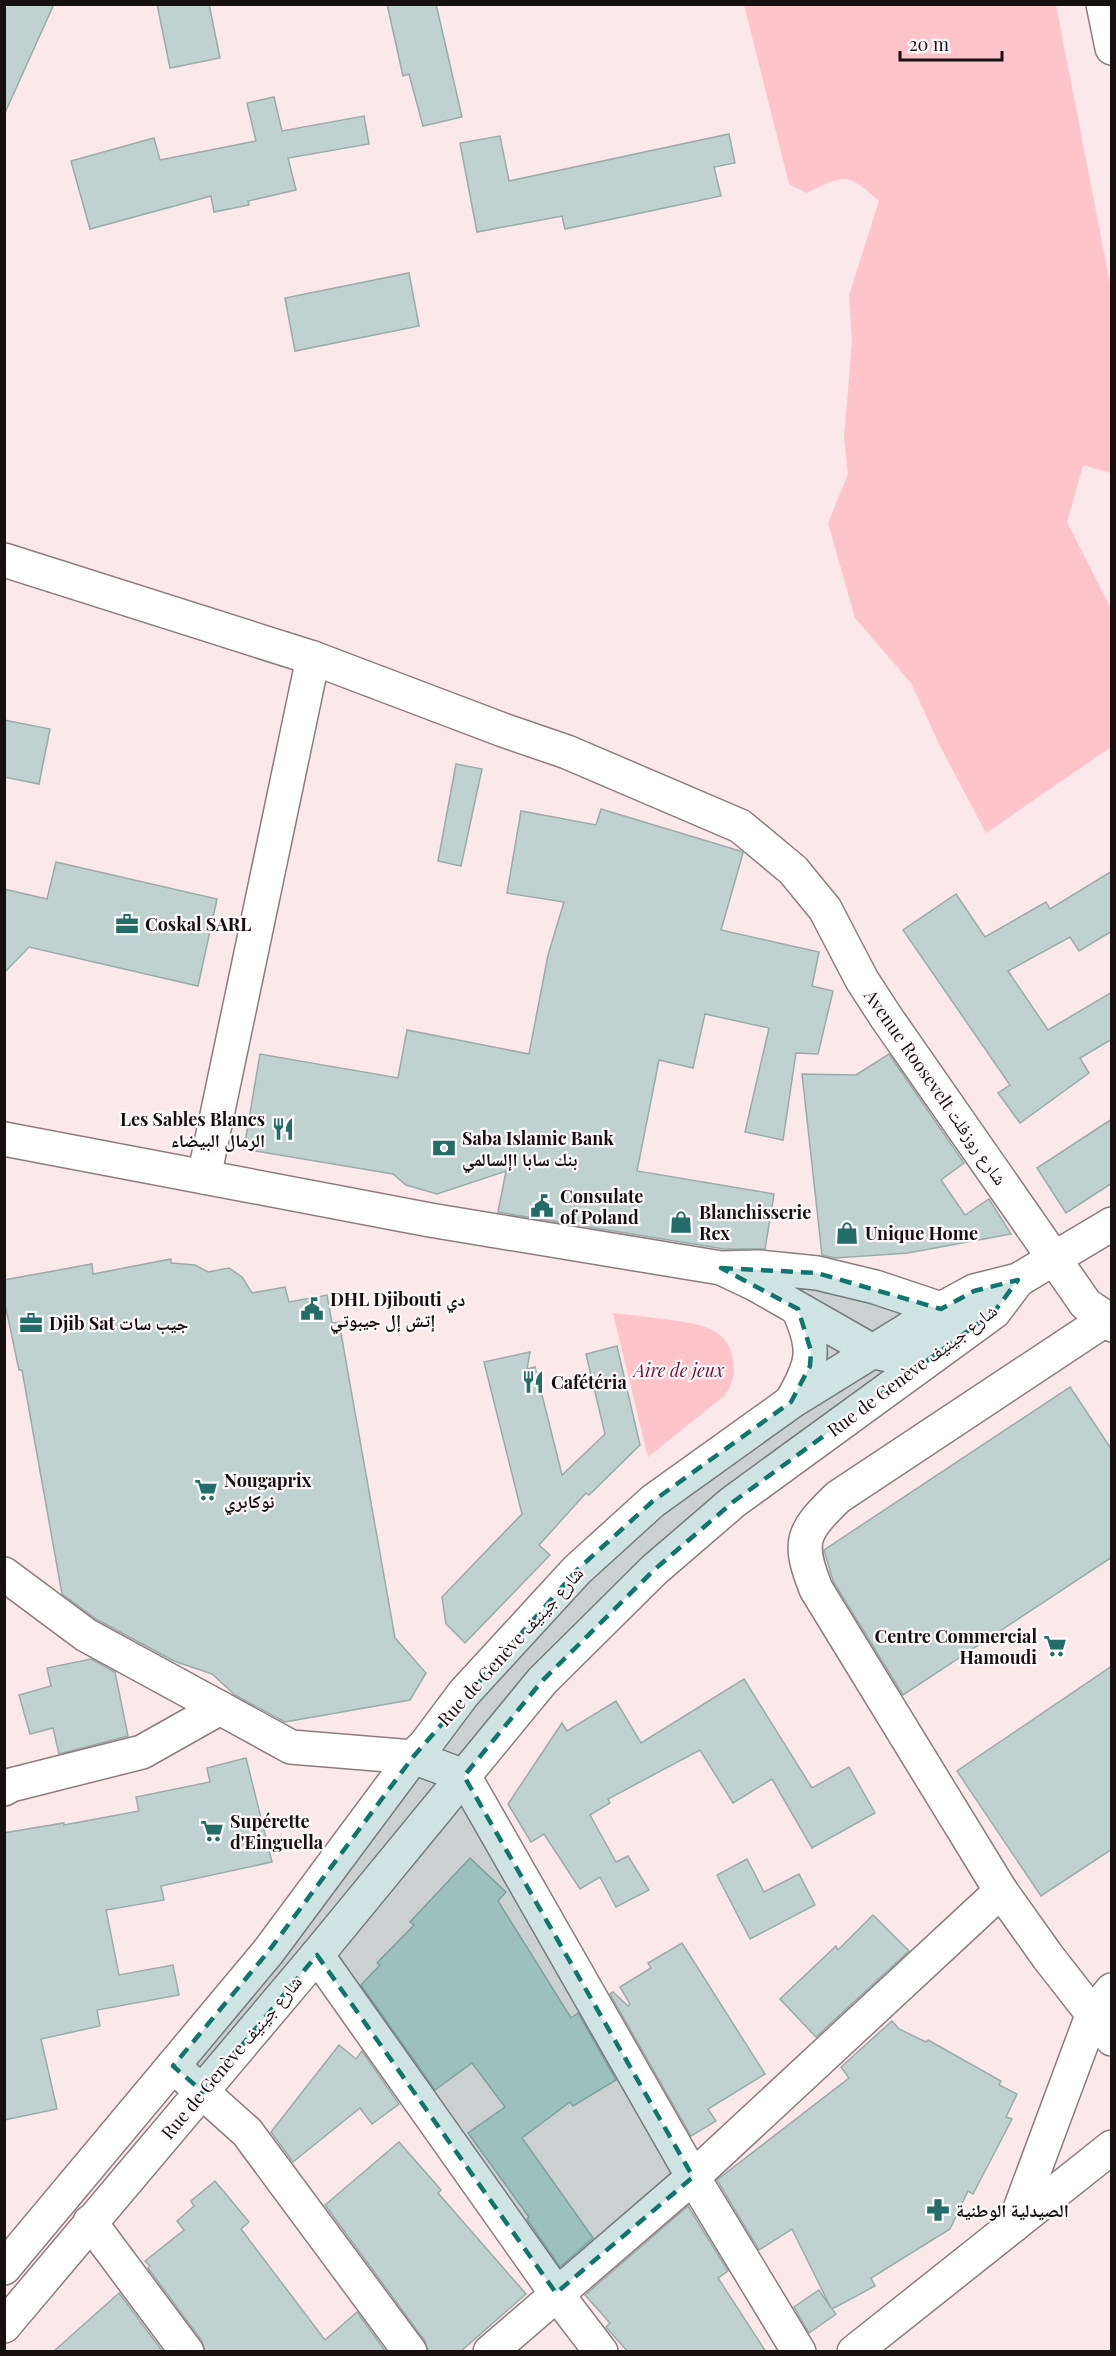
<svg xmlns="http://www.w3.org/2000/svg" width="1116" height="2356" font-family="'Playfair Display','Noto Naskh Arabic',serif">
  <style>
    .green { fill: #ffc4ca }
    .building { fill: #c0d2d0; stroke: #9aaba9; stroke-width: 1.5 }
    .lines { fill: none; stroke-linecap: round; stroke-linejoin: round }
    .minor-casing { stroke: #8d7c7e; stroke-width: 36 }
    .major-casing { stroke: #8d7c7e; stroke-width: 36 }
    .minor { stroke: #fff; stroke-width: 33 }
    .major { stroke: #fff; stroke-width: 33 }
    .marked { fill: #0f766e; fill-opacity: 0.2; stroke: #0f766e; stroke-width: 4.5; stroke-dasharray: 12 8; stroke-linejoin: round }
    .labels { text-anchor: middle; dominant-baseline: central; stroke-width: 4.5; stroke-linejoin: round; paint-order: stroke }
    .poi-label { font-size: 18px; font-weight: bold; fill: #161011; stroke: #fdf9fa; text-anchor: start }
    .street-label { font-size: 18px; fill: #161011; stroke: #fdf9fa }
    .park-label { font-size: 18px; font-style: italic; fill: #7c0d2f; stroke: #fdf9fa }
  </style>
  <rect width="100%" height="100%" fill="#fae8ea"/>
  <g class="green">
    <path d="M744,5H1056L1111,289V473L1083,465L1067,522L1111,609V747L986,833L941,748L911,683L855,618L828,523L848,474L844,438L852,342L849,295L879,201C846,171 845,175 806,193L789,184Z"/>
    <path d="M613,1313C630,1315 647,1317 664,1319C692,1323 729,1325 733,1360C735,1374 733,1383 725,1395L648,1457Z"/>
  </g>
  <g class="building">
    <path d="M4,4H54L4,115Z"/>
    <path d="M157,4H209L220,58L170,68Z"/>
    <path d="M387,4H436L462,117L423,126L409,74L403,76Z"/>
    <path d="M274,97L282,131L364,116L369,144L288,158L296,190L248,201L249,205L214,212L211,196L90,229L71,161L154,138L160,160L256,141L247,103Z"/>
    <path d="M729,134L735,163L714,167L721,196L565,229L562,216L477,232L460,143L500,136L509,181Z"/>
    <path d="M409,273L419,326L295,351L285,298Z"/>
    <path d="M4,720L50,729L39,784L4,777Z"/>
    <path d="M456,764L482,769L461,866L438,861Z"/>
    <path d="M601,809L740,851L743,853L721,930L819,952L812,986L833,991L818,1054L796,1053L783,1140L745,1132L769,1028L705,1014L693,1068L659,1060L637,1171L774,1194L765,1249H724L498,1212L506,1171L437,1194L406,1185L393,1174L244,1149L260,1054L398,1078L407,1030L529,1054L548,955L564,902L507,893L521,811L596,825Z"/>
    <path d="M56,862L217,899L198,986L29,947L4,973V889L47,899Z"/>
    <path d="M1112,871V931L1079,951L1070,937L1008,971L1048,1030L1112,992V1039L1080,1058L1089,1073L1020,1123L998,1093L1010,1085L903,930L956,894L985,937L1046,902L1050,909Z"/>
    <path d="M889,1054L964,1163L941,1180L965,1215L989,1199L1011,1234L908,1253L835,1258L822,1255L802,1074L856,1075Z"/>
    <path d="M1112,1119V1183L1066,1213L1037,1168Z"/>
    <path d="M171,1259V1263L195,1265L208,1272L229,1268L242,1277L252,1293L285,1287L289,1302L327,1295L332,1323L339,1322L395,1638L426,1673L410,1700L285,1722L235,1695L212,1674L174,1661L96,1619L62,1594L22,1370H19L4,1299V1280L92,1264L93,1274Z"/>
    <path d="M617,1346L640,1445L589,1495L586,1493L539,1545L550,1555L465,1643L446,1624L442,1597L522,1514L484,1362L530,1352L527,1369L535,1367L562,1475L605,1434L586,1354Z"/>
    <path d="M1070,1387L1112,1450V1557L903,1695L833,1581L824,1550Z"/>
    <path d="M91,1659L115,1672L128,1736L59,1754L53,1728L30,1734L19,1695L51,1686L47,1668Z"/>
    <path d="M1112,1666V1849L1041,1896L957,1771Z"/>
    <path d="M744,1679L812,1788L849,1767L875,1813L812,1848L772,1779L733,1803L700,1750L608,1799L610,1803L590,1815L616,1862L628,1856L649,1890L616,1907L600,1877L580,1889L544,1834L531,1842L508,1804L562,1723L567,1731L616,1701L641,1743Z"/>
    <path d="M246,1758L272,1862L161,1886L164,1900L106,1910L119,1975L173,1965L179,1995L97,2010L100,2026L41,2039L57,2109L4,2120V1833L64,1823V1825L139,1811L136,1797L210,1782L207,1768Z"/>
    <path d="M470,1858L506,1892L498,1901L571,2018L578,2013L616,2080L573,2106L570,2102L522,2138L593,2238L560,2267L527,2219L529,2217L468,2133L505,2107L472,2063L435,2090L361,1985L380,1965L377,1963L414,1925L410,1922Z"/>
    <path d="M747,1859L764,1892L799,1874L815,1905L750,1939L717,1875Z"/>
    <path d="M873,1915L909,1951L816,2037L780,1999L836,1946L838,1950Z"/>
    <path d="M682,1943L765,2074L708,2109L716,2121L691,2136L610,1994L613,1992L628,2006L630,2004L620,1987L651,1968L648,1963Z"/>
    <path d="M892,2021L899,2029L926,2042L928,2040L1001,2081L999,2085L1017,2094L1006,2117L1012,2119L973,2194L968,2191L950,2229L871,2278L875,2286L832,2309L836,2314L809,2333L794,2307L819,2290L831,2308L792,2229L759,2250L717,2180L849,2078L841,2067Z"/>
    <path d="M339,2045L356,2059L362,2051L399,2104L372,2124L360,2108L293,2162L271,2132Z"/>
    <path d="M399,2142L441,2190L438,2193L526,2294L460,2352H428L425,2341L325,2205Z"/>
    <path d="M215,2181L249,2222L241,2229L325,2340L357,2312L386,2352H205L202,2341L148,2268L150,2266L145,2261L184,2230L177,2221L194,2206L191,2201Z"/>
    <path d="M688,2206L728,2271L718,2278L766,2352H628L606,2327L610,2323L585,2295Z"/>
    <path d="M119,2293L163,2352H53Z"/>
  </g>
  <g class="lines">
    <g class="minor-casing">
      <g id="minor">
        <path d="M1103,4L1112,48"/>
        <path d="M4,560L313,658L503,730L567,752L740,826L793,870L825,909L862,980L886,1017L1085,1303C1094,1312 1105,1314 1112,1325"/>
        <path d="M4,1139L430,1220L721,1268L759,1267L817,1273L875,1287L941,1309L925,1362L874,1352L755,1284L721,1268"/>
        <path d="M204,1177L313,658"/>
        <path d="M1108,1318L838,1497C802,1532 797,1541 816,1589L1001,1891L1048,1957L1112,2039"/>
        <path d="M4,1574L86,1635L220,1708"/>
        <path d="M4,1789L11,1785L142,1752L220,1708L291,1747L413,1757L464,1776L693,2177L799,2352"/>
        <path d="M317,1955L556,2293L601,2352"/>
        <path d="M173,2066L247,2132L410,2352"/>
        <path d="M90,2222L187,2352"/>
        <path d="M1014,2225L1093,2013L1112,1990"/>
        <path d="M490,2352L693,2177L1001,1891"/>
        <path d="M854,2352L1112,2147"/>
      </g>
    </g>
    <g class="major-casing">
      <g id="major">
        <path d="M791,1402C813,1364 817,1350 798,1309"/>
        <path d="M4,2268L268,1952L413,1757L425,1745L464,1693L577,1570L653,1501L791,1402L941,1309L974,1291L1018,1280L1112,1224"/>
        <path d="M4,2326L317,1955L542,1681L654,1570L733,1502L994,1312L1018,1280"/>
      </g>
    </g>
    <use href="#minor" class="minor"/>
    <use href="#major" class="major"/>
  </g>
  <path class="marked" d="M721,1268L817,1273L941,1309L974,1291L1018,1280L994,1312L733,1502L654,1570L542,1681L464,1776L693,2177L556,2293L317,1955L203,2092L173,2066L268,1952L413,1757L577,1570L653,1501L791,1402L810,1366L811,1351L798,1309Z"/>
  <defs>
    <g id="office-bare" transform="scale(1.8)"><path d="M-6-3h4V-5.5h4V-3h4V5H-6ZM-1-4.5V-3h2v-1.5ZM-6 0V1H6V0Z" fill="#236d68" stroke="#fdf9fa" stroke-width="2.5" paint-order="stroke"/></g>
    <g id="restaurant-bare" transform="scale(1.8)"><path d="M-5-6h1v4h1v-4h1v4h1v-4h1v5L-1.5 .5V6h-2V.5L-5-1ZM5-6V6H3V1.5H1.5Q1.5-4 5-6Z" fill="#236d68" stroke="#fdf9fa" stroke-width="2.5" paint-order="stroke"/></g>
    <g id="bank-bare" transform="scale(1.8)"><path d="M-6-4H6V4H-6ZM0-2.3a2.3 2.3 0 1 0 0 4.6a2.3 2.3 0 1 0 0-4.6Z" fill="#236d68" stroke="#fdf9fa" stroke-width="2.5" paint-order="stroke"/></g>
    <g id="civic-bare" transform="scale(1.8)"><path d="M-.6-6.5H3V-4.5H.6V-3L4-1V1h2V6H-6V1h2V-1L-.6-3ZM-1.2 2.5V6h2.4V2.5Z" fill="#236d68" stroke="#fdf9fa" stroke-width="2.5" paint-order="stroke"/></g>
    <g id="shop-bare" transform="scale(1.8)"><path d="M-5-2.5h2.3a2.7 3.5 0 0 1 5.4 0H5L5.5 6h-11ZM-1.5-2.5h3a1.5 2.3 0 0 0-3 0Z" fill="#236d68" stroke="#fdf9fa" stroke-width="2.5" paint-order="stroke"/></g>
    <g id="supermarket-bare" transform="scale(1.8)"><path d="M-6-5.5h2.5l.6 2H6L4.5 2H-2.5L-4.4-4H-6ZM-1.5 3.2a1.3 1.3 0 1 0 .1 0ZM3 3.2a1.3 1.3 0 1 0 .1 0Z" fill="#236d68" stroke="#fdf9fa" stroke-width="2.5" paint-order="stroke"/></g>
    <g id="pharmacy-bare" transform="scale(1.8)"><path d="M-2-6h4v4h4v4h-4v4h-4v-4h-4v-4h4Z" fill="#236d68" stroke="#fdf9fa" stroke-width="2.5" paint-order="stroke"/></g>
  </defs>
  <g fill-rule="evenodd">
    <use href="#office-bare" x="127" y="924"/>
    <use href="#restaurant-bare" x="283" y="1129"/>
    <use href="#bank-bare" x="444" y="1148"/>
    <use href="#civic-bare" x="542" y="1206"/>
    <use href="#shop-bare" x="681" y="1222"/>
    <use href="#shop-bare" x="847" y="1233"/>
    <use href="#civic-bare" x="312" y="1309"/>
    <use href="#office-bare" x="31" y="1323"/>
    <use href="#restaurant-bare" x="533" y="1382"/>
    <use href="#supermarket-bare" x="206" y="1490"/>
    <use href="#supermarket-bare" x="1055" y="1646"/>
    <use href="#supermarket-bare" x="212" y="1831"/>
    <use href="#pharmacy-bare" x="938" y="2210"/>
  </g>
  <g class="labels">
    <g class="poi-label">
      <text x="145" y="924">Coskal SARL</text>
      <text x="265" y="1119" text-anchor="end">Les Sables Blancs<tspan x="265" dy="21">الرمال البيضاء</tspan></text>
      <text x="462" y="1138">Saba Islamic Bank<tspan x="462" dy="21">بنك سابا اإلسالمي</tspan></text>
      <text x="560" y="1196">Consulate<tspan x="560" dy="21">of Poland</tspan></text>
      <text x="699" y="1212">Blanchisserie<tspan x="699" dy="21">Rex</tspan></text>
      <text x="865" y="1233">Unique Home</text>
      <text x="330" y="1299">DHL Djibouti دي<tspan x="330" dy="21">إتش إل جيبوتي</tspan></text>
      <text x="49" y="1323">Djib Sat جيب سات</text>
      <text x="551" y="1382">Cafétéria</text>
      <text x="224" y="1480">Nougaprix<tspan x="224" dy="21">نوكابري</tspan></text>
      <text x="1037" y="1636" text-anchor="end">Centre Commercial<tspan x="1037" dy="21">Hamoudi</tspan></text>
      <text x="230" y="1821">Supérette<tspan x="230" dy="21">d'Einguella</tspan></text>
      <text x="956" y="2210">الصيدلية الوطنية</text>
    </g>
    <g class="street-label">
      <text transform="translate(936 1087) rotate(55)">Avenue Roosevelt شارع روزفلت</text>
      <text transform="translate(912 1370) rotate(-37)">Rue de Genève شارع جينيف</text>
      <text transform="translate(510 1646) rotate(-48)">Rue de Genève شارع جينيف</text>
      <text transform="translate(231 2057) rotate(-50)">Rue de Genève شارع جينيف</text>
    </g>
    <g class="park-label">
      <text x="679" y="1370">Aire de jeux</text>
    </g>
  </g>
  <rect width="1116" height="2356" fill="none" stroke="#161011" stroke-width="12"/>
  <path d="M900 51v9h102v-9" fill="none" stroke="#161011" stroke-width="3"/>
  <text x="909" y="51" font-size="18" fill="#161011" stroke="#fdf9fa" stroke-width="4.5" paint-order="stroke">20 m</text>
</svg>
